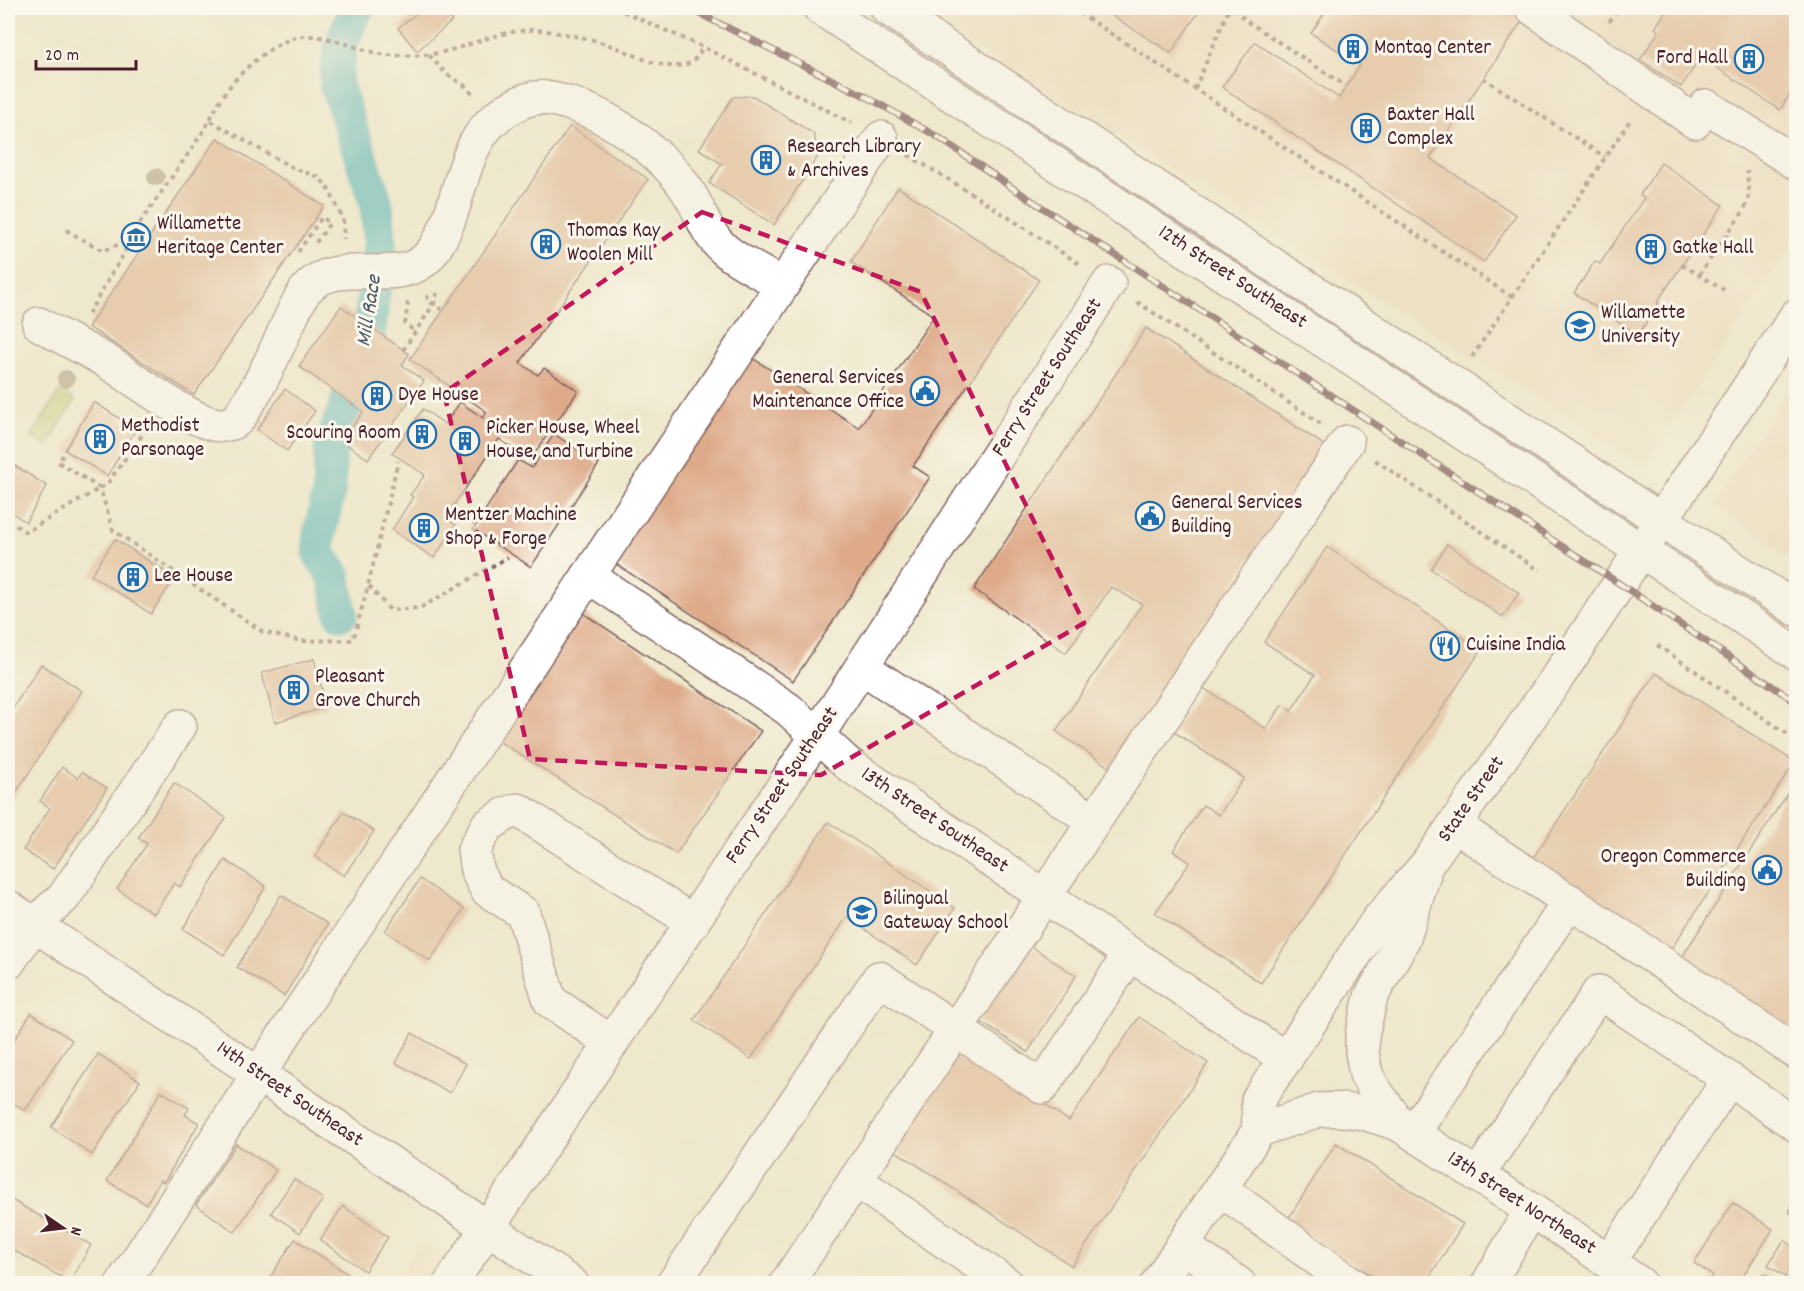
<svg xmlns="http://www.w3.org/2000/svg" width="1804" height="1291" font-family="Dekko,sans-serif">
  <style>
    .built { fill: #ecd7ba }
    .green { fill: #b7c467; stroke: #807249; stroke-width: 1.5 }
    .lines { fill: none; stroke-linecap: round; stroke-linejoin: round }
    .canal { stroke: #3fafba; stroke-width: 34 }
    .building { fill: #deaa89 }
    .minor-casing { stroke: #836563; stroke-width: 36 }
    .major-casing { stroke: #836563; stroke-width: 36 }
    .path { stroke: #836563; stroke-width: 4; stroke-dasharray: 4.5 4.5; stroke-linecap: butt }
    .minor { stroke: #fff; stroke-width: 33 }
    .major { stroke: #fff; stroke-width: 33 }
    .rail-casing { stroke: #4a1f2b; stroke-width: 7 }
    .rail { stroke: #fbf7ec; stroke-width: 4.5; stroke-dasharray: 14; stroke-linecap: butt }
    .tree { fill: #a6957d }
    .marked { fill: none; stroke: #c2185b; stroke-width: 4.5; stroke-dasharray: 12 8; stroke-linejoin: round }
    .labels { text-anchor: middle; dominant-baseline: central; stroke-width: 6; stroke-linejoin: round; paint-order: stroke }
    .poi-label { font-size: 21px; fill: #4a1f2b; stroke: #fbf7ec; text-anchor: start }
    .street-label { font-size: 21px; fill: #4a1f2b; stroke: #fbf7ec }
    .water-label { font-size: 22px; font-style: italic; fill: #465964; stroke: #fbf7ec }
  </style>
  <rect width="100%" height="100%" fill="#fbf7ec"/>
  <filter id="ink" filterUnits="userSpaceOnUse"><feTurbulence type="fractalNoise" baseFrequency=".0167" numOctaves="2"/><feDisplacementMap in="SourceGraphic" scale="12" xChannelSelector="R" yChannelSelector="G"/><feConvolveMatrix kernelMatrix="1 2 1 2 8 2 1 2 1" color-interpolation-filters="sRGB"/></filter>
  <filter id="wash" filterUnits="userSpaceOnUse"><feTurbulence type="fractalNoise" baseFrequency=".008" numOctaves="4" result="noise"/><feDisplacementMap in="SourceGraphic" scale="24" xChannelSelector="R" yChannelSelector="G"/><feGaussianBlur stdDeviation="1.35" result="paint"/><feColorMatrix in="noise" values="0 0 0 0 0 0 0 0 0 0 0 0 0 0 0 0 0 1.4 0 .05"/><feComposite in="paint" operator="in"/></filter>
  <g filter="url(#wash)">
    <rect width="100%" height="100%" fill="#eee8cc"/>
    <g class="built">
      <path d="M911,8H1796V237L1644,468L1564,414Z"/>
      <path d="M1796,377V562L1714,505Z"/>
      <path d="M422,1240L489,1283L393,1284Z"/>
    </g>
    <path class="green" d="M60,390L75,400L47,446L31,437Z"/>
    <g class="lines">
      <path class="canal" d="M341,614L334,576L319,554V536L329,491L331,445L368,343L380,241L376,202L336,84C336,56 344,32 358,8"/>
    </g>
    <g id="blocks">
      <g class="building">
        <path d="M423,8H440L452,21L417,51L398,28Z"/>
        <path d="M1077,8H1091L1087,14Z"/>
        <path d="M1100,8H1190L1198,13L1171,53Z"/>
        <path d="M1328,8H1531L1430,158L1516,215L1484,262L1222,87L1255,42L1339,98L1360,65L1311,33Z"/>
        <path d="M1668,8H1796V84L1780,110L1701,57L1681,87L1640,60L1659,31L1655,28Z"/>
        <path d="M753,96L814,134L818,156L774,225L709,183L722,164L699,149L733,97Z"/>
        <path d="M570,126L648,179L520,363L538,375L544,368L578,391L530,460L499,439L445,518L456,525L434,558L392,530L413,497L410,495L425,475L392,453L423,409L445,424L460,402L483,418L487,412L410,359Z"/>
        <path d="M217,138L324,206L194,395L88,327Z"/>
        <path d="M1661,163L1723,205L1657,302L1659,303L1638,335L1574,293L1595,261L1600,264L1644,198L1640,195Z"/>
        <path d="M898,187L1039,280L913,466L930,477L793,681L613,562L748,355L859,428L934,316L851,262Z"/>
        <path d="M341,306L409,354L402,365L424,381L368,459L342,441L363,412L299,366Z"/>
        <path d="M1146,328L1324,445L1113,770L1056,731L1142,604L1111,587L1066,653L974,589Z"/>
        <path d="M285,389L315,411L287,451L257,430Z"/>
        <path d="M94,402L136,429L107,476L65,450Z"/>
        <path d="M554,434L599,464L531,567L473,529L518,460L532,468Z"/>
        <path d="M14,465L47,486L26,522L8,510V467L11,470Z"/>
        <path d="M115,539L175,578L151,614L91,575Z"/>
        <path d="M1447,544L1519,593L1503,617L1431,569Z"/>
        <path d="M1327,547L1481,650L1261,983L1155,913L1190,862L1173,851L1203,805L1219,815L1244,778L1173,731L1202,687L1266,729L1282,705L1291,711L1315,675L1264,642Z"/>
        <path d="M580,611L761,731L676,854L494,738Z"/>
        <path d="M314,659L327,707L275,722L262,673Z"/>
        <path d="M41,664L82,691L8,805V716Z"/>
        <path d="M1656,673L1795,762L1669,952L1531,861Z"/>
        <path d="M62,767L78,778L82,772L107,788L53,869L23,850L50,808L40,801Z"/>
        <path d="M1796,780V1018L1788,1030L1680,960Z"/>
        <path d="M174,783L226,818L180,887L174,883L154,914L117,889L147,844L138,838Z"/>
        <path d="M344,812L374,831L344,876L315,856Z"/>
        <path d="M828,822L955,908L917,965L847,917L751,1059L694,1020Z"/>
        <path d="M225,860L266,886L224,955L183,929Z"/>
        <path d="M420,879L464,909L430,961L385,931Z"/>
        <path d="M281,895L328,924L284,996L237,967Z"/>
        <path d="M1028,944L1076,976L1028,1052L979,1021Z"/>
        <path d="M31,1013L72,1040L25,1111L8,1099V1050Z"/>
        <path d="M1139,1017L1208,1063L1072,1266L891,1148L961,1046L1069,1121Z"/>
        <path d="M412,1033L466,1064L450,1093L396,1063Z"/>
        <path d="M98,1054L140,1081L92,1155L51,1127Z"/>
        <path d="M161,1091L189,1108L185,1115L199,1123L164,1182L160,1180L146,1204L107,1181Z"/>
        <path d="M1336,1143L1463,1224L1425,1284H1381L1382,1282L1287,1221Z"/>
        <path d="M236,1144L276,1170L235,1232L196,1205Z"/>
        <path d="M294,1179L323,1199L300,1233L271,1213Z"/>
        <path d="M8,1198L91,1245L70,1282L8,1247Z"/>
        <path d="M1796,1201V1217L1789,1212Z"/>
        <path d="M1733,1203L1773,1229L1738,1284H1709L1713,1276L1694,1263Z"/>
        <path d="M343,1206L388,1237L365,1271L320,1240Z"/>
        <path d="M295,1239L363,1284H270L267,1282Z"/>
        <path d="M1784,1240L1796,1248V1284H1781L1786,1277L1768,1265Z"/>
        <path d="M1764,1273L1780,1284H1757Z"/>
      </g>
    </g>
  </g>
  <g filter="url(#ink)">
    <use href="#blocks" fill-opacity="0" stroke="#836563" stroke-width="1.5"/>
    <g class="lines">
      <g class="minor-casing">
        <g id="minor">
          <path d="M1532,8L1695,122L1706,106L1796,163"/>
          <path d="M39,324C61,337 84,348 106,361C132,377 196,427 223,425C227,425 235,422 237,420C242,415 245,407 249,402C263,379 275,353 286,328C292,316 297,302 305,291C336,251 403,293 432,252C466,206 455,136 512,107C522,101 534,96 546,98C599,106 665,151 692,198C702,216 708,236 725,250C739,262 765,274 782,285"/>
          <path d="M588,576L788,709L848,764L1286,1059"/>
          <path d="M862,667L1094,821"/>
          <path d="M1454,825L1796,1052"/>
          <path d="M8,907L572,1284"/>
          <path d="M8,963L34,924L64,897L180,726"/>
          <path d="M612,1043L550,1001L523,913L487,890L477,870L474,850L487,826L506,814L518,810L693,922"/>
          <path d="M1413,1133L1570,901"/>
          <path d="M1478,1175L1599,992L1729,1079"/>
          <path d="M855,1180L1007,1284"/>
          <path d="M1220,1189L1352,1284"/>
          <path d="M1182,1246L1239,1284"/>
          <path d="M1609,1262L1729,1079L1796,1125"/>
          <path d="M122,1284C371,899 626,519 881,138"/>
          <path d="M450,1284L817,736L1109,283"/>
          <path d="M673,1284L879,978L1042,1087L1130,954"/>
          <path d="M786,1284L1347,442"/>
          <path d="M1488,1284L1531,1210"/>
        </g>
      </g>
      <g class="major-casing">
        <g id="major">
          <path d="M820,8L1796,653"/>
          <path d="M887,8L1263,258L1796,609"/>
          <path d="M1400,1125L1374,1089L1366,1074L1362,1052V1035L1371,997L1404,938L1424,874"/>
          <path d="M1259,1130L1319,1110C1349,1107 1373,1115 1400,1125L1573,1237L1640,1284"/>
          <path d="M1157,1284L1259,1130L1258,1100L1378,920L1427,864L1557,678L1796,316"/>
        </g>
      </g>
      <g class="path">
        <path d="M615,8L703,47L852,123"/>
        <path d="M1072,8L1512,297"/>
        <path d="M1235,8L1245,20L1346,86"/>
        <path d="M1276,8C1287,14 1305,17 1315,8"/>
        <path d="M1609,22L1619,8"/>
        <path d="M429,55L446,74L464,85L473,94"/>
        <path d="M1483,78L1605,157"/>
        <path d="M1195,89L1229,8"/>
        <path d="M211,121L291,167L318,177L327,186L343,219L344,239"/>
        <path d="M908,155L974,195L1081,265"/>
        <path d="M66,230L103,251L124,242L133,233C155,201 178,169 200,136C210,122 217,103 228,89C241,71 262,53 283,42C316,24 355,52 388,55C406,56 425,56 443,52C480,43 513,24 553,32C571,35 589,38 606,44C630,51 659,71 684,65C694,63 698,55 703,47"/>
        <path d="M298,252L322,217L330,223L315,244"/>
        <path d="M1682,265L1724,290"/>
        <path d="M1699,275L1745,209L1749,194L1747,171"/>
        <path d="M427,295L428,301L443,310"/>
        <path d="M408,302L405,324L416,332"/>
        <path d="M1137,302L1321,424"/>
        <path d="M88,314L123,255L131,237"/>
        <path d="M403,350L434,304L437,293"/>
        <path d="M1472,357L1631,119"/>
        <path d="M63,455L58,462L100,488L113,530L263,632L301,641L353,640L368,586L398,461"/>
        <path d="M1375,460L1540,571"/>
        <path d="M8,520L26,532L107,484L147,428"/>
        <path d="M369,586L390,610L420,608L508,557"/>
        <path d="M1657,645L1796,740"/>
      </g>
      <use href="#minor" class="minor"/>
      <use href="#major" class="major"/>
      <g class="rail-casing">
        <path id="rail" d="M688,8L867,97L938,137L1011,187L1620,584L1796,702"/>
      </g>
      <use href="#rail" class="rail"/>
    </g>
    <g class="tree">
      <circle cx="156" cy="177" r="9"/>
      <circle cx="66" cy="379" r="9"/>
    </g>
  </g>
  <path d="M0 0H1804V1291H0ZM702,212L921,292L1084,623L821,775L530,759L444,393Z" fill="#eee8cc" fill-opacity=".55" fill-rule="evenodd"/>
  <path class="marked" d="M702,212L921,292L1084,623L821,775L530,759L444,393Z"/>
  <defs>
    <g id="building-ring" transform="scale(1.5)"><circle r="9.5" fill="#fbf7ec" stroke="#1f6fb2" stroke-width="1.5"/><path d="M-4-6H4V6H1V3H-1V6H-4ZM-2.5-4.3h1.7v1.8h-1.7ZM.8-4.3h1.7v1.8H.8ZM-2.5-1h1.7V.8h-1.7ZM.8-1h1.7V.8H.8Z" fill="#1f6fb2"/></g>
    <g id="museum-ring" transform="scale(1.5)"><circle r="9.5" fill="#fbf7ec" stroke="#1f6fb2" stroke-width="1.5"/><path d="M0-6L6-3V-2H-6V-3ZM-5-1h2V3h-2ZM-1-1h2V3h-2ZM3-1h2V3H3ZM-6 4H6V6H-6Z" fill="#1f6fb2"/></g>
    <g id="university-ring" transform="scale(1.5)"><circle r="9.5" fill="#fbf7ec" stroke="#1f6fb2" stroke-width="1.5"/><path d="M0-5L7-2L0 1L-7-2ZM-4 1L0 2.5L4 1V4Q0 6-4 4Z" fill="#1f6fb2"/></g>
    <g id="civic-ring" transform="scale(1.5)"><circle r="9.5" fill="#fbf7ec" stroke="#1f6fb2" stroke-width="1.5"/><path d="M-.6-6.5H3V-4.5H.6V-3L4-1V1h2V6H-6V1h2V-1L-.6-3ZM-1.2 2.5V6h2.4V2.5Z" fill="#1f6fb2"/></g>
    <g id="restaurant-ring" transform="scale(1.5)"><circle r="9.5" fill="#fbf7ec" stroke="#1f6fb2" stroke-width="1.5"/><path d="M-5-6h1v4h1v-4h1v4h1v-4h1v5L-1.5 .5V6h-2V.5L-5-1ZM5-6V6H3V1.5H1.5Q1.5-4 5-6Z" fill="#1f6fb2"/></g>
    <g id="school-ring" transform="scale(1.5)"><circle r="9.5" fill="#fbf7ec" stroke="#1f6fb2" stroke-width="1.5"/><path d="M0-5L7-2L0 1L-7-2ZM-4 1L0 2.5L4 1V4Q0 6-4 4Z" fill="#1f6fb2"/></g>
  </defs>
  <g fill-rule="evenodd">
    <use href="#building-ring" x="1353" y="49"/>
    <use href="#building-ring" x="1749" y="59"/>
    <use href="#building-ring" x="1366" y="128"/>
    <use href="#building-ring" x="766" y="160"/>
    <use href="#museum-ring" x="136" y="237"/>
    <use href="#building-ring" x="546" y="244"/>
    <use href="#building-ring" x="1651" y="249"/>
    <use href="#university-ring" x="1580" y="326"/>
    <use href="#civic-ring" x="925" y="391"/>
    <use href="#building-ring" x="377" y="396"/>
    <use href="#building-ring" x="422" y="434"/>
    <use href="#building-ring" x="100" y="439"/>
    <use href="#building-ring" x="465" y="441"/>
    <use href="#civic-ring" x="1150" y="516"/>
    <use href="#building-ring" x="424" y="528"/>
    <use href="#building-ring" x="133" y="577"/>
    <use href="#restaurant-ring" x="1445" y="646"/>
    <use href="#building-ring" x="294" y="690"/>
    <use href="#civic-ring" x="1767" y="870"/>
    <use href="#school-ring" x="862" y="912"/>
  </g>
  <g class="labels">
    <g class="poi-label">
      <text x="1374" y="49">Montag Center</text>
      <text x="1728" y="59" text-anchor="end">Ford Hall</text>
      <text x="1387" y="116">Baxter Hall<tspan x="1387" dy="24">Complex</tspan></text>
      <text x="787" y="148">Research Library<tspan x="787" dy="24">&amp; Archives</tspan></text>
      <text x="157" y="225">Willamette<tspan x="157" dy="24">Heritage Center</tspan></text>
      <text x="567" y="232">Thomas Kay<tspan x="567" dy="24">Woolen Mill</tspan></text>
      <text x="1672" y="249">Gatke Hall</text>
      <text x="1601" y="314">Willamette<tspan x="1601" dy="24">University</tspan></text>
      <text x="904" y="379" text-anchor="end">General Services<tspan x="904" dy="24">Maintenance Office</tspan></text>
      <text x="398" y="396">Dye House</text>
      <text x="121" y="427">Methodist<tspan x="121" dy="24">Parsonage</tspan></text>
      <text x="486" y="429">Picker House, Wheel<tspan x="486" dy="24">House, and Turbine</tspan></text>
      <text x="401" y="434" text-anchor="end">Scouring Room</text>
      <text x="1171" y="504">General Services<tspan x="1171" dy="24">Building</tspan></text>
      <text x="445" y="516">Mentzer Machine<tspan x="445" dy="24">Shop &amp; Forge</tspan></text>
      <text x="154" y="577">Lee House</text>
      <text x="1466" y="646">Cuisine India</text>
      <text x="315" y="678">Pleasant<tspan x="315" dy="24">Grove Church</tspan></text>
      <text x="1746" y="858" text-anchor="end">Oregon Commerce<tspan x="1746" dy="24">Building</tspan></text>
      <text x="883" y="900">Bilingual<tspan x="883" dy="24">Gateway School</tspan></text>
    </g>
    <g class="street-label">
      <text transform="translate(1232 278) rotate(33)">12th Street Southeast</text>
      <text transform="translate(1048 378) rotate(-57)">Ferry Street Southeast</text>
      <text transform="translate(783 786) rotate(-56)">Ferry Street Southeast</text>
      <text transform="translate(1472 800) rotate(-55)">State Street</text>
      <text transform="translate(934 821) rotate(34)">13th Street Southeast</text>
      <text transform="translate(289 1095) rotate(34)">14th Street Southeast</text>
      <text transform="translate(1521 1204) rotate(33)">13th Street Northeast</text>
    </g>
    <g class="water-label">
      <text transform="translate(370 311) rotate(-81)">Mill Race</text>
    </g>
  </g>
  <rect width="1804" height="1291" fill="none" stroke="#fbf7ec" stroke-width="30"/>
  <g transform="translate(63 1228) rotate(104)" stroke="#fbf7ec" stroke-width="4.5" paint-order="stroke">
  <path d="M0-4.5L10 22L0 15L-10 22Z" fill="#4a1f2b"/>
  <text y="-9" font-size="16" font-weight="bold" text-anchor="middle" fill="#4a1f2b">N</text>
  </g>
  <path d="M36 60v9h100v-9" fill="none" stroke="#4a1f2b" stroke-width="3"/>
  <text x="45" y="60" font-size="18" fill="#4a1f2b" stroke="#fbf7ec" stroke-width="4.5" paint-order="stroke">20 m</text>
</svg>
